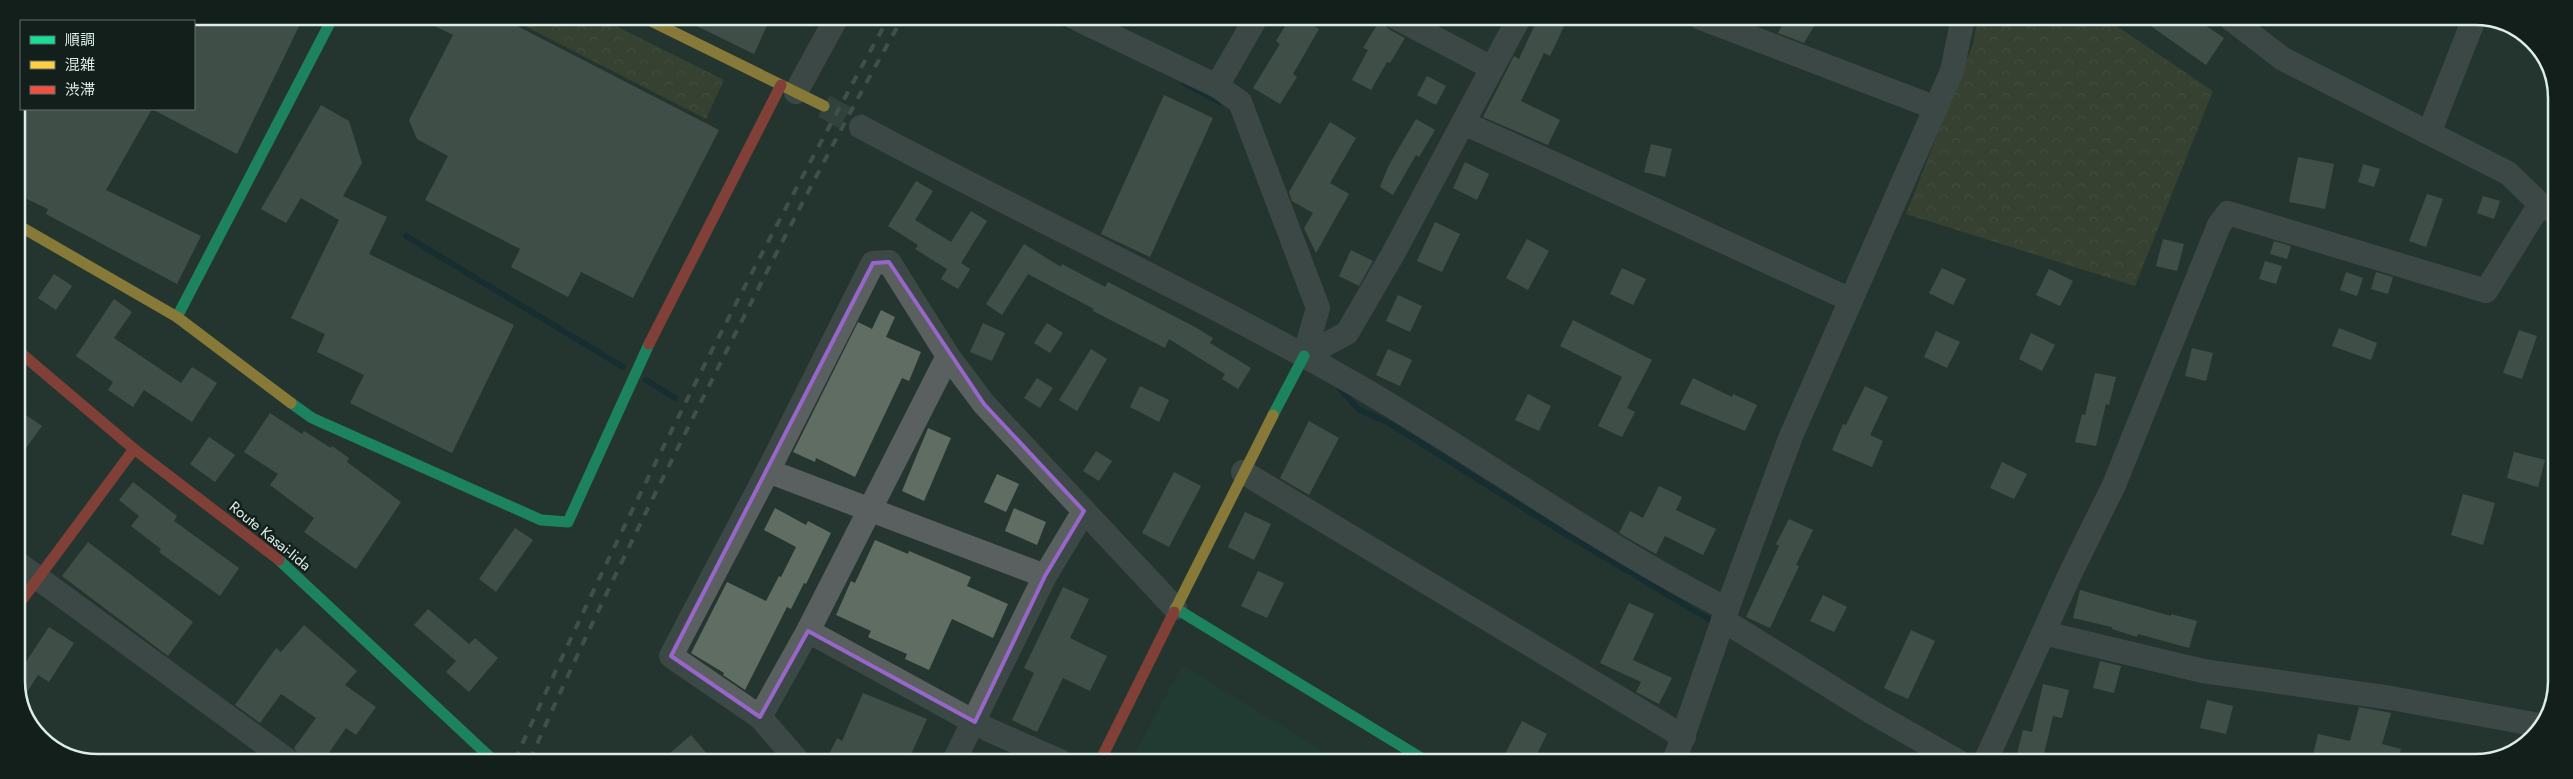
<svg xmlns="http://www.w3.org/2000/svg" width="2573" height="779" font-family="Jost,'Noto Sans JP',sans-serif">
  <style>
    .built { fill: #1e4036 }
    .forest { fill: url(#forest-crowns) }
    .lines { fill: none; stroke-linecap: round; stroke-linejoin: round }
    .stream { stroke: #062633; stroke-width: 6 }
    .building { fill: #606d63 }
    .street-tunnel { stroke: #41514b; stroke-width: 24; stroke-dasharray: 24 12; stroke-linecap: butt }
    .street { stroke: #5a605f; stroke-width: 24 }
    .fast { stroke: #16e098; stroke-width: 11 }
    .slow { stroke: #ffcf43; stroke-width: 11 }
    .jam { stroke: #f24e42; stroke-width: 11 }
    .rail { stroke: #666e6b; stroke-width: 4; stroke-dasharray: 9 9; stroke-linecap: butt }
    .marked { fill: none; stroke: #9866cb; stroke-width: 4; stroke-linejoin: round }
    .labels { text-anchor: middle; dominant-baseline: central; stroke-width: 5; stroke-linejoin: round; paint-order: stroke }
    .street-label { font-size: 15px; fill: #ddede7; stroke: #131f1a }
    .rim { fill: none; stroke: #ddede7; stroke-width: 2.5 }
  </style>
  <defs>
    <pattern id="forest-crowns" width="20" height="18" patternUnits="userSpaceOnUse" patternTransform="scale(1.25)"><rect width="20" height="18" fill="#4e5034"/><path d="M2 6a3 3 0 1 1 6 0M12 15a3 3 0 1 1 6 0" fill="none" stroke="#676a51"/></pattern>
  </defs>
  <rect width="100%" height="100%" fill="#25352f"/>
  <path class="built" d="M1182,665L1339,761H1131Z"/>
  <g class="forest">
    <path d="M530,17H598L724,80L706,119L525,26Z"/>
    <path d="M1978,18L2106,19L2213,91L2135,286L1906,214L1973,44Z"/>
  </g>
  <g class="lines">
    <g class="stream">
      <path d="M1048,17L1070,27"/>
      <path d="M1184,83L1220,102"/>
      <path d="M406,236L623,367"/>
      <path d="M646,380L675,398"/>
      <path d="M1339,387L1358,409L1387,422L1562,532L1712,621"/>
    </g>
  </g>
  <g class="building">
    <path d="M194,16H304L237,154L152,109H194Z"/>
    <path d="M417,17H500L719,130L633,298L581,272L568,297L511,267L520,249L425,200L448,156L417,139L409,120L453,35Z"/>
    <path d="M678,17H771L754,54Z"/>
    <path d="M1290,18H1300L1319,29L1293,74L1297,77L1280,104L1253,88L1280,44L1276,41Z"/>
    <path d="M1538,18H1568L1550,56L1544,53L1521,101L1560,120L1548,145L1483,117L1514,56L1519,59Z"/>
    <path d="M1786,18H1819L1804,43L1778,33Z"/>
    <path d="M2141,19H2196L2224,38L2206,65Z"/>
    <path d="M1380,20L1390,30L1405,38L1390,63L1387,62L1371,90L1352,80L1368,50L1363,48Z"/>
    <path d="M1427,76L1446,86L1436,105L1417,95Z"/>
    <path d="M1164,95L1213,118L1150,257L1101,234Z"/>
    <path d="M321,105L349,121L362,163L343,196L387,217L369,254L514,325L452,453L350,403L364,375L317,352L325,334L291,318L339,220L301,198L286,223L261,209Z"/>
    <path d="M16,109H152L106,190L201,236L177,284L46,214L48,209L16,194Z"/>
    <path d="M1416,119L1435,130L1419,157L1416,155L1393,195L1380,187L1389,165Z"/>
    <path d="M1330,122L1356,138L1330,183L1349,194L1316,253L1304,228L1313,213L1292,201L1289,192Z"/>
    <path d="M1651,144L1672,149L1665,177L1644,172Z"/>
    <path d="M2298,157L2334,164L2325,209L2289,202Z"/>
    <path d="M1465,162L1489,174L1477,200L1453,188Z"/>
    <path d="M2363,164L2380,169L2374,187L2358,182Z"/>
    <path d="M916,181L933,191L915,220L951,242L971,211L987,221L961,263L970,269L958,289L941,279L947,269L915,249L918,245L888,226Z"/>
    <path d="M2427,194L2443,199L2426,247L2409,241Z"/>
    <path d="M2483,196L2500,201L2494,219L2477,213Z"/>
    <path d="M1435,222L1460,234L1442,272L1417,261Z"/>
    <path d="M1527,239L1549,251L1528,290L1506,278Z"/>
    <path d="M2163,239L2184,244L2177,271L2156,266Z"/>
    <path d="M2274,241L2291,246L2287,259L2270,254Z"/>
    <path d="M1024,244L1061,267L1062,264L1105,287L1108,282L1195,327L1213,338L1210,343L1251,368L1238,389L1222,379L1225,374L1169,339L1165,348L1093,311L1094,309L1028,274L1002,315L986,304Z"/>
    <path d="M1351,250L1373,261L1359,286L1339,276Z"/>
    <path d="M2265,261L2282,266L2276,284L2259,279Z"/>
    <path d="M1622,268L1646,279L1633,305L1610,294Z"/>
    <path d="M1942,268L1966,279L1953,305L1929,293Z"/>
    <path d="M2049,269L2073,281L2060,306L2036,295Z"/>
    <path d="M2346,272L2363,278L2357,296L2340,290Z"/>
    <path d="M2376,272L2393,277L2388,294L2371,289Z"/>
    <path d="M54,274L72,286L56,310L38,298Z"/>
    <path d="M1398,295L1422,306L1410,332L1386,321Z"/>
    <path d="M114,299L132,312L114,338L181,383L192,367L217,383L192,422L144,390L133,407L108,390L113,382L76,356Z"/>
    <path d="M881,310L895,317L886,337L921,352L909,381L902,378L855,477L816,458L815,462L793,452L858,322L872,329Z"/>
    <path d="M1573,320L1652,360L1627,408L1635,412L1622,437L1598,426L1622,377L1560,346Z"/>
    <path d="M983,323L1005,333L992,361L970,352Z"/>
    <path d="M1047,323L1063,333L1050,353L1034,343Z"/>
    <path d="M2339,328L2377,343L2371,360L2332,346Z"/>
    <path d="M2519,330L2537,336L2522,379L2503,373Z"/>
    <path d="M1936,331L1960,342L1947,368L1924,357Z"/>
    <path d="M2031,333L2055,345L2042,371L2019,359Z"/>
    <path d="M2192,348L2213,353L2206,381L2185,376Z"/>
    <path d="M1091,349L1107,359L1077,411L1059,400Z"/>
    <path d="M1388,349L1412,360L1400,386L1376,375Z"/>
    <path d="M2095,373L2116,377L2109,405L2106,404L2096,446L2075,442L2082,414L2085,415Z"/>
    <path d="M1037,378L1053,388L1040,408L1024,398Z"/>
    <path d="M1693,378L1732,397L1733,394L1757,405L1745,431L1680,404Z"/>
    <path d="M1140,386L1169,400L1159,422L1130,407Z"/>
    <path d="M1865,386L1888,397L1870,435L1883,441L1872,467L1832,450L1843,424L1846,425Z"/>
    <path d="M1528,394L1551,406L1539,431L1515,420Z"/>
    <path d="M23,413L42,426L16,462V424Z"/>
    <path d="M270,413L302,434L304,431L331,448L332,446L349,458L347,462L401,502L356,569L304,532L314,518L270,485L278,474L244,452Z"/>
    <path d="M1309,421L1339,438L1309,495L1280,478Z"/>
    <path d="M928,428L951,438L924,501L902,491Z"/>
    <path d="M209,437L235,455L215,482L190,464Z"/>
    <path d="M1096,451L1112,461L1099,481L1083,471Z"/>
    <path d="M2514,452L2545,460L2538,487L2507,478Z"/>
    <path d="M2002,462L2027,474L2014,499L1990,488Z"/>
    <path d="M1174,472L1201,486L1169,547L1142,533Z"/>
    <path d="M997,474L1019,484L1006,512L984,502Z"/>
    <path d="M133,482L177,516L174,521L239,568L220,596L159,552L161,549L131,526L139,516L119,500Z"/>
    <path d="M1659,486L1682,497L1676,510L1716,529L1703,555L1665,536L1656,554L1619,533L1630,511L1643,518Z"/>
    <path d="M2463,494L2495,503L2483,545L2451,535Z"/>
    <path d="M775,508L806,525L808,521L831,533L806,584L804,583L791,609L787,607L745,690L723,675L724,673L691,653L727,582L766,601L779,576L781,577L796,547L764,530Z"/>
    <path d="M1014,508L1046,522L1037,545L1005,531Z"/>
    <path d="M1245,512L1271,524L1254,560L1228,547Z"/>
    <path d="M1789,519L1813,530L1796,565L1799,566L1770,628L1746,617L1779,546L1776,544Z"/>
    <path d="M515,528L533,540L496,592L479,579Z"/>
    <path d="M875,540L908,554L909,551L971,577L967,586L1008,604L993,638L952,619L929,670L905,659L907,654L868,637L871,631L836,615L851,581L855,583Z"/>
    <path d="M88,542L193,622L168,656L62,576Z"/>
    <path d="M1258,571L1284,583L1267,618L1241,606Z"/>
    <path d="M1063,587L1089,599L1070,638L1107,656L1090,691L1063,678L1037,732L1012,720L1034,673L1024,668Z"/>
    <path d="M2080,590L2171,616V614L2197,621L2189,648L2138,634L2137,637L2112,629V627L2073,618Z"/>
    <path d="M1823,595L1847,607L1834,632L1810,621Z"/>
    <path d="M1629,603L1654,614L1633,660L1672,678L1659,704L1636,692L1641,682L1600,663Z"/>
    <path d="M428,609L469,644L475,638L498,658L469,692L446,672L456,661L414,625Z"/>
    <path d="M304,625L357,671L345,685L376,707L356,735L346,728L324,760H303L300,758L294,748L316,718L281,694L260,723L235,705L276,648L281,652Z"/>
    <path d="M49,627L74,643L49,682L38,675L22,700L16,687V677Z"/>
    <path d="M1911,630L1935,641L1908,699L1884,688Z"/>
    <path d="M2100,661L2121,666L2114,693L2093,688Z"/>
    <path d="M2043,684L2069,690L2062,718L2053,716L2042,762H2034L2016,758L2023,730L2032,732Z"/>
    <path d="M863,693L927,719L908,761H826L837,738L842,741Z"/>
    <path d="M2207,700L2233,706L2226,734L2200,728Z"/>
    <path d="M2359,707L2391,713L2382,744L2401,749L2397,763H2311L2318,734L2350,741Z"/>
    <path d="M1522,721L1547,734L1533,762H1515L1504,756Z"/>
    <path d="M691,735L713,761H661Z"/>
  </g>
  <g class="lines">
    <path class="street-tunnel" d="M824,106L861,127"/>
    <g class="street">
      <path d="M1073,17L1217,86L1240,102L1318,308L1304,356"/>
      <path d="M1397,18L1492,68"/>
      <path d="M1701,18L1936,108"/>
      <path d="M2231,19L2283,59L2508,173L2540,204L2556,213"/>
      <path d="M1217,86L1256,18"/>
      <path d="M796,92L837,17"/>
      <path d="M1463,123C1593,180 1721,241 1851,300"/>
      <path d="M861,127C1025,215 1195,293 1356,385C1481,457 1597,543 1727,609"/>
      <path d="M2429,133L2474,19"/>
      <path d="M1304,356L1347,333L1393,254L1519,18"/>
      <path d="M768,471L1045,576"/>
      <path d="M1243,472L1684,737"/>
      <path d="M16,562L287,760"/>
      <path d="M1723,620L1868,710L1959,762"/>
      <path d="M808,631L989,730L1060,761"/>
      <path d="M2044,633L2203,671L2391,698L2539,725"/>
      <path d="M760,717L808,631L948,356"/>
      <path d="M798,761L760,717L671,656L768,471L873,263L889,262L948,356L984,404L1175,608"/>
      <path d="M954,761L1045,576L1084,511"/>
      <path d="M1674,762L1727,609L1791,436L1952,71L1963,18"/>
      <path d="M1985,762L2070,574L2114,485L2219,225L2228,213L2486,291L2540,204"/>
    </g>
    <g class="fast">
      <path d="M177,317L333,17"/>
      <path d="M291,403L312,418L541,520L568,522L649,344"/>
      <path d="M1273,415L1304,356"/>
      <path d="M279,560L493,760"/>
      <path d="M1175,608L1426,761"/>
    </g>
    <g class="slow">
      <path d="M643,17L824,106"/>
      <path d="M16,224L177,317L291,403"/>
      <path d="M1174,612L1273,415"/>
    </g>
    <g class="jam">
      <path d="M649,344L781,85"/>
      <path d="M16,349L134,449L279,560"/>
      <path d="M16,608L134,449"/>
      <path d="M1100,761L1174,612"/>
    </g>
    <g class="rail">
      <path d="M515,760C629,507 755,260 889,17"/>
      <path d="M530,760C591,621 659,485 727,350C784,238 841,126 903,17"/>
    </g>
  </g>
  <path d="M0 0H2573V779H0ZM889,262L984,404L1084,511L1045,576L975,722L808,631L760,717L671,656L873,263Z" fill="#25352f" fill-opacity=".55" fill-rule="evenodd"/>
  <path class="marked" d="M889,262L984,404L1084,511L1045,576L975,722L808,631L760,717L671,656L873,263Z"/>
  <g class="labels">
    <g class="street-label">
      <text transform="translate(270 536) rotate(39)">Route Kasai-Iida</text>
    </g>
  </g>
  <path d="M0 0H2573V779H0ZM98 25H2475A73 73 0 0 1 2548 98V681A73 73 0 0 1 2475 754H98A73 73 0 0 1 25 681V98A73 73 0 0 1 98 25Z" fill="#131f1a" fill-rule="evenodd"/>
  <path class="rim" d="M98 25H2475A73 73 0 0 1 2548 98V681A73 73 0 0 1 2475 754H98A73 73 0 0 1 25 681V98A73 73 0 0 1 98 25Z"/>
  <rect x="20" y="20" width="175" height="90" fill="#131f1a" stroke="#64716c"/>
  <rect x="30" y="36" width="25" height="8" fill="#16e098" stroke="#64716c"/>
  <text x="65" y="45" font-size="15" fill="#ddede7">順調</text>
  <rect x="30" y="61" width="25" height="8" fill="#ffcf43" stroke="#64716c"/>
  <text x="65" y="70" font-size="15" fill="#ddede7">混雑</text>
  <rect x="30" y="86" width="25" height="8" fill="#f24e42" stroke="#64716c"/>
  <text x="65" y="95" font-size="15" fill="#ddede7">渋滞</text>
</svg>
